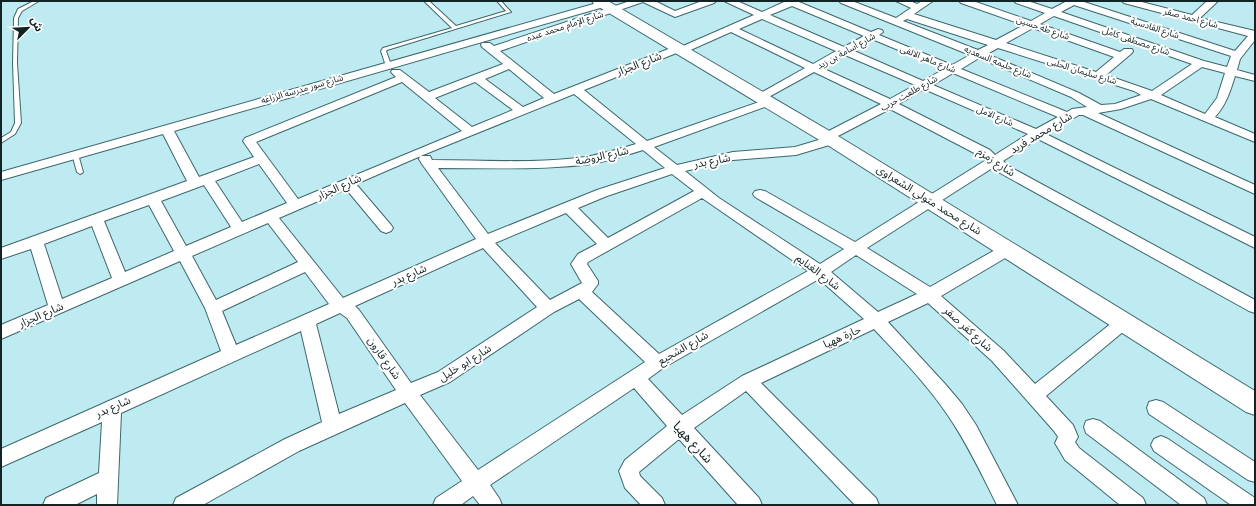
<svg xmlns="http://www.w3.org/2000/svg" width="1256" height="506" font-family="Raleway,'Noto Sans Arabic',sans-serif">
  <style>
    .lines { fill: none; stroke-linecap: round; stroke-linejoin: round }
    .lane-casing { stroke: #3d676c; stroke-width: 2 }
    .street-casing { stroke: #3d676c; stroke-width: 2 }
    .secondary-casing { stroke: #3d676c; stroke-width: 2 }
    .lane { fill: #fff; fill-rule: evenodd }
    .street { fill: #fff; fill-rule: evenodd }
    .secondary { fill: #fff; fill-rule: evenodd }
    .labels { text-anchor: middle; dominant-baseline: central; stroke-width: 4; stroke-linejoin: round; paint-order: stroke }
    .far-street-label { font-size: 9px; fill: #122325; stroke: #fff }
    .street-label { font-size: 11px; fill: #122325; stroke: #fff }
    .near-street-label { font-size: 13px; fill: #122325; stroke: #fff }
  </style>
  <rect width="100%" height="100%" fill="#beebf1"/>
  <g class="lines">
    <g class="lane-casing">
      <g id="lane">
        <path d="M34,1H39L22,11L18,18L17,63L21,123L15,134L1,143V138L11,132L15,123L13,63L14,18L18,9Z"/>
        <path d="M424,1H429L456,26L506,11L497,1H501L511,12L387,50L386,51L391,65L386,66L381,51L383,48L452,28Z"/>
        <path d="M75,152L78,154L83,172L82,173L80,174L77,172L72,154Z"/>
      </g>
    </g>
    <g class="street-casing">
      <g id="street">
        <path d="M604,1L607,2L609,4L607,6L174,131L199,177L254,157L243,141L245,138L396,77L391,72L392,70H400L429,92L503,64L482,47L481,45L482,43H490L494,46L630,1H655L675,11L702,1H716L714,3L675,17L643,2L500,51L554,94L676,46H683L754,15L724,1H737L762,12L784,2L783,1H800L799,2L871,32L878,29L882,30L883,32L879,35L952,65L970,55L841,3L839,1H852L896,18L911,8L896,1H910L917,4L922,1H933L914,14L996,40L1024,25L961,3L959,1H973L1031,21L1045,13L1016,3L1014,1H1028L1052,9L1067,1H1081L1235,51L1248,36L1124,3L1122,1H1138L1192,15L1207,1H1218L1200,18L1255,31V40L1240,59L1237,70L1255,75V81L1235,76C1230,92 1226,105 1215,117L1255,134V142L1151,99L1121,109L1098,113L1255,185V194L1083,115H1079L1046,134L1255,237V248L1038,139L1003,161L1010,167L1255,300V313L1249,311L1000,173L994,167L867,248L930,287L1002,246L1007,245L1012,246L1014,250L1012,254L941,296L1004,351L1035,384L1118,318L1124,316L1130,318L1132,322L1130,326L1046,396L1073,425L1078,437L1075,442L1079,448L1143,498L1146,505H1120L1065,460L1055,443L1058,437L1054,431L992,361L928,303L888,322L946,385L962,404L976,425L1018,505H997C982,475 968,445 949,417C928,385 900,357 874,329L761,383L876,498L879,505H855L746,391L694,428L759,498L762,505H738L679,439L639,472L640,476L662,498L665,505H641L625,488L619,471L625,460L667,426L634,388L490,485L499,498L502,505H480L473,496L461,505H433L436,498L462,481L405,403L299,451L203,505H173L176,498L285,439L322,422L301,331L121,413L117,505H97V494L75,505H43L46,498L99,473L102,422L1,467V449L221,351L205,308L180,261L1,339V325L48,305L31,249L1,259V248L187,181L163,134L1,180V172ZM1074,5L1231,56L1227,67L1204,61L1061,12ZM792,6L864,36L844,47L770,15ZM1054,16L1192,64L1152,91L1106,75L1132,53L1133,51L1132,49H1124L1120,52L1040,24ZM762,19L836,51L813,64L739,29ZM907,19L988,45L978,50L903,21ZM1033,28L1114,57L1096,72L1006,43ZM731,32L805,68L757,95L755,97L757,99H765L814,72L881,104L823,134L821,137L822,139L795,147L733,152L677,165L654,147L773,104L775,102L773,100H765L647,141L584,90L679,52H686ZM872,39L944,69L923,81L852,50ZM998,48L1134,91L1141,95L1115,104L1101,105L1079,93L987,54ZM845,55L915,85L890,99L822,68ZM979,58L1071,97L1087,107L1072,109L1067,112L961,69ZM1202,67L1225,73L1217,98L1205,114L1161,95ZM509,69L544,98L523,107L485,79ZM953,73L1058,117L1036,129L933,85ZM402,82L462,131L298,199L256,142ZM475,82L513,110L472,127L435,98ZM924,89L1028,134L995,155L990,150L899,104ZM574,94L636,144C619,149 603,154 585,157C535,164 483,160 432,160L430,156H420L419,159L422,164L476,239L343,298L279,218L346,189L381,231L386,233L391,231L393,228L391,225L356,184L423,155ZM890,109L980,156L986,160L855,242L765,191L760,190L755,191L753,194L755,197L844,249L820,264L719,198L685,171L733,160L796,155L836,143L838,140L836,137ZM643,150L665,168L597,190L488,234L438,168C486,168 535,170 583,165C604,163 623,156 643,150ZM259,164L287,203L242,222L215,181ZM672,174L694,191L608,238L578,208L607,196ZM204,185L231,227L186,246L161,201ZM702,198L808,271L659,354L592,292L598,284V281L587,264L588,262ZM149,205L174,251L125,272L104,221ZM566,213L597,244L578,254L571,264L582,283L550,300L495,243ZM268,223L298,262L216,300L192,256ZM92,226L112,278L62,299L44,244ZM483,248L537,307L438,372L411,383L359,310L355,306ZM856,255L917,294L878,312L831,272ZM305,272L329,304L236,345L222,311ZM819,279L864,319L742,376L682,415L648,379L663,368ZM579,299L645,362L478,470L420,395L450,382L554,312ZM340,313L347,318L396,390L339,414L316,324Z"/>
        <path d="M1156,400L1163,402L1255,462V482L1248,480L1149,414L1147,408L1149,402Z"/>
        <path d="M1093,419L1100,421L1204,498L1207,505H1181L1086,433L1084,427L1086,421Z"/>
        <path d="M1161,436L1168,439L1255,498V505H1231L1154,451L1151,445L1154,439Z"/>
      </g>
    </g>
    <g class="secondary-casing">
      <path id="secondary" d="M592,1H608L838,136L1255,391V415L1246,412L826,144L594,4Z"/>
    </g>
    <use href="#lane" class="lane"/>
    <use href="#street" class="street"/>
    <use href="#secondary" class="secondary"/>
  </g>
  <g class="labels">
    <g class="far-street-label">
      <text transform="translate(1191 18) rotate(15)">شارع احمد صقر</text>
      <text transform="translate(565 26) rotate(-18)">شارع الإمام محمد عبده</text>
      <text transform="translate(1043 28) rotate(19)">شارع طه حسين</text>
      <text transform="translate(1155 28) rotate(18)">شارع القادسية</text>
      <text transform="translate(1136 41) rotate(19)">شارع مصطفى كامل</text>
      <text transform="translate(846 51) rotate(-29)">شارع أسامة بن زيد</text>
      <text transform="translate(928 59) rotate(22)">شارع ماهر الالفى</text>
      <text transform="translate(998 62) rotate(22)">شارع حليمه السعديه</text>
      <text transform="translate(1082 71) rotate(17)">شارع سليمان الحلبى</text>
      <text transform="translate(302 89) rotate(-16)">شارع سور مدرسه الزراعه</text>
      <text transform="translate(909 93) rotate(-29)">شارع طلعت حرب</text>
      <text transform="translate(995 116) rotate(23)">شارع الامل</text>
    </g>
    <g class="street-label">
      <text transform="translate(639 64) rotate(-21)">شارع الجزار</text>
      <text transform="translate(1041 133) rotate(-31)">شارع محمد فريد</text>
      <text transform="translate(602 156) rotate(-12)">شارع الروضة</text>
      <text transform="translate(712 161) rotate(-11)">شارع بدر</text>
      <text transform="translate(996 162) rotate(34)">شارع زمزم</text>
      <text transform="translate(339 187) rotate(-24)">شارع الجزار</text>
      <text transform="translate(929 200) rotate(32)">شارع محمد متولي الشعراوى</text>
      <text transform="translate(818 272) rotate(37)">شارع الغنايم</text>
      <text transform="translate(409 275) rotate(-24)">شارع بدر</text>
      <text transform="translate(41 315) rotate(-23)">شارع الجزار</text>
      <text transform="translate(968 329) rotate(42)">شارع كفر صقر</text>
      <text transform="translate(842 337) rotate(-24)">حارة ههيا</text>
      <text transform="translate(683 348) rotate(-30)">شارع الشجيع</text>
      <text transform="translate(384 358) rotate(55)">شارع قارون</text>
      <text transform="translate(465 363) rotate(-32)">شارع ابو خليل</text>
      <text transform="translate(113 407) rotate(-24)">شارع بدر</text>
    </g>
    <g class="near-street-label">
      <text transform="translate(693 442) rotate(47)">شارع ههيا</text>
    </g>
  </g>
  <rect width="1256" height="506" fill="none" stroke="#122325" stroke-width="4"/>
  <g transform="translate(28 28) rotate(66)" stroke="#ffffff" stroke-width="3" paint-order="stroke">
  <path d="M0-3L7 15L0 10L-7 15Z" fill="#122325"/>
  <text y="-6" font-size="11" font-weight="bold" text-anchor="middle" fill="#122325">ش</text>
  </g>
</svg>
